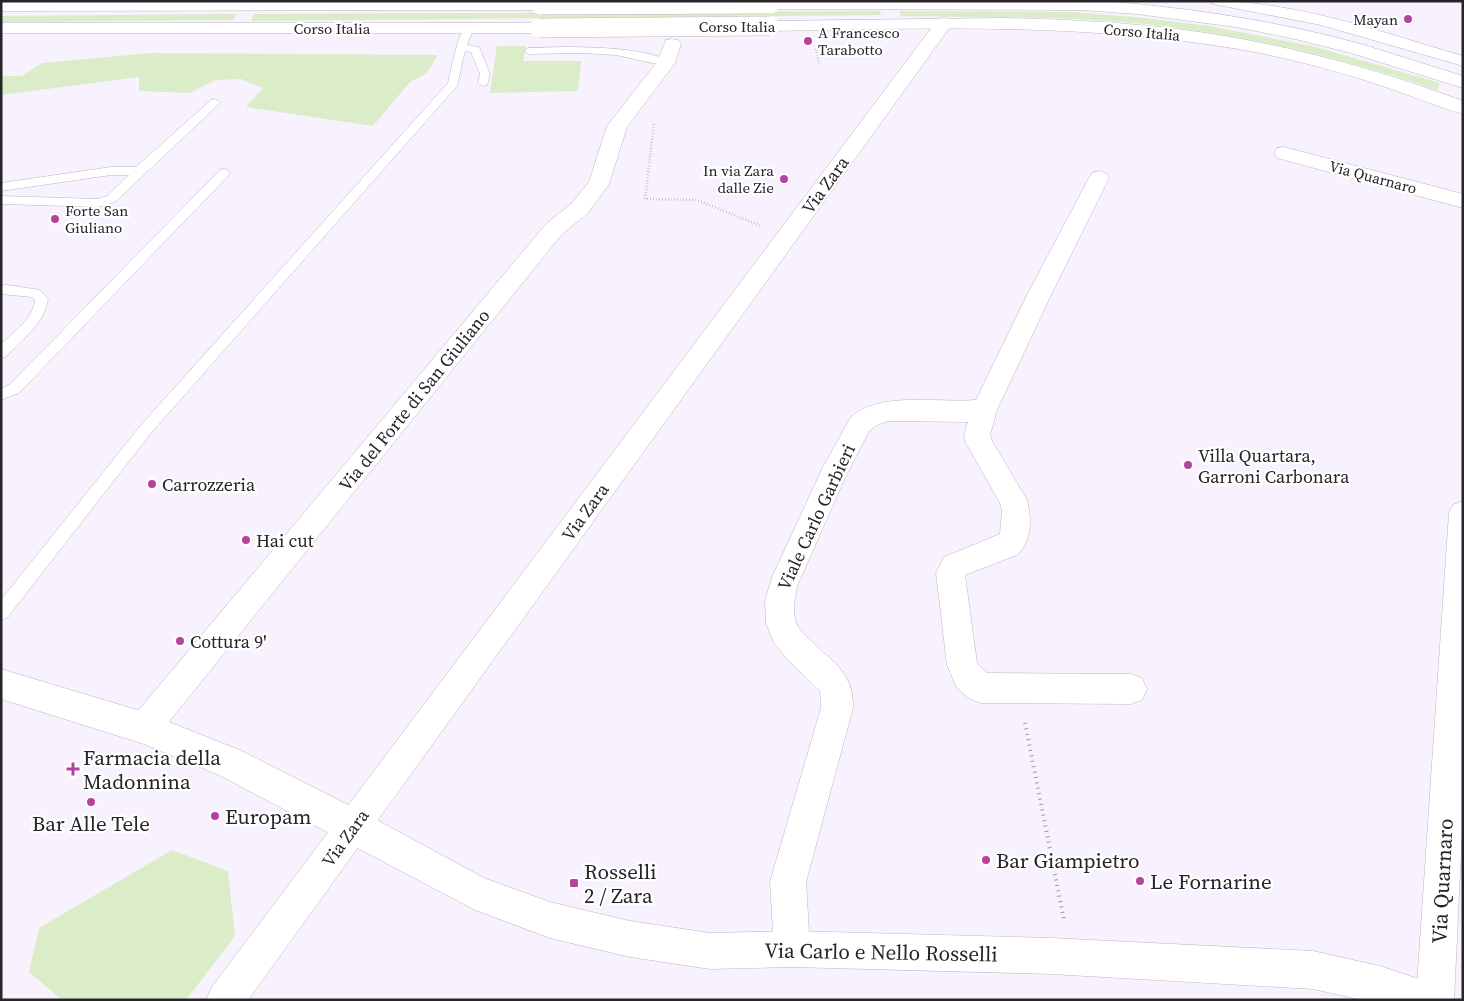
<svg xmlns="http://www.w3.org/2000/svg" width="1464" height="1001" font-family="'Source Serif 4',serif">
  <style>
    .green { fill: #dbecc8 }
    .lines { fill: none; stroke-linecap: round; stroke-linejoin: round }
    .service-casing { stroke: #bbb5c0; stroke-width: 1 }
    .pedestrian-casing { stroke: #bbb5c0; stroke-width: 1 }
    .minor-casing { stroke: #bbb5c0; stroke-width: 1 }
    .tertiary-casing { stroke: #bbb5c0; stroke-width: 1 }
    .primary-casing { stroke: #bbb5c0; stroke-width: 1 }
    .path-far1 { stroke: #9d99a1; stroke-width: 2.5; stroke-dasharray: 0.5 2.5; stroke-linecap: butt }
    .path { stroke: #9d99a1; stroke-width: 4; stroke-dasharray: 1 4.5; stroke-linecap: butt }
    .service { fill: #fff; fill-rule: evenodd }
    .pedestrian { fill: #fff; fill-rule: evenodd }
    .minor { fill: #fff; fill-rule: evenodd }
    .tertiary { fill: #fff; fill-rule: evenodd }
    .primary { fill: #fff; fill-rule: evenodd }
    .primary-bridge-casing { stroke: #bbb5c0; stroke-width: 20; stroke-linecap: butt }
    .primary-bridge { stroke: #fff; stroke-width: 19 }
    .poi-dot { fill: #b5439d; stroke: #fff; stroke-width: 2 }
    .labels { text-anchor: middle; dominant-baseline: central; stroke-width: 4.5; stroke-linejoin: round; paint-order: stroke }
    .far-poi-label { font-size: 15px; fill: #262428; stroke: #fff; text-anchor: end }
    .far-street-label { font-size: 15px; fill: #262428; stroke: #fff }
    .street-label { font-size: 18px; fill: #262428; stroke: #fff }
    .poi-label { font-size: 18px; fill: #262428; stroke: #fff; text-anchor: start }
    .near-poi-label { font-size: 21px; fill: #262428; stroke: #fff; text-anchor: start }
    .near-street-label { font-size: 21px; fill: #262428; stroke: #fff }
  </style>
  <rect width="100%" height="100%" fill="#f8f2fe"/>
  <g class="green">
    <path d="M880,11L881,15L251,21L254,14Z"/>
    <path d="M899,11L1071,12L1145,18L1209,26L1316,47L1440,83L1437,90C1339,56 1238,33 1135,23C1057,16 979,18 901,16Z"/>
    <path d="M237,14L233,20L1,22V16Z"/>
    <path d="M497,46H526L523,61H581L578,91L490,93Z"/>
    <path d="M151,53L438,55L427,73L410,82L373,126L246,107L263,88L241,79L216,80L189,93L139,91V77L1,95V76H22L42,63Z"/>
    <path d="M172,850L228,871L235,936L186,1000H62L29,972L39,928Z"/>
  </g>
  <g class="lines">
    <g class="service-casing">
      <g id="service">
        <path d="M469,24L474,27L467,45L479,47L480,49L490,74L487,85L483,86L478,83L480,74L471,52L465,51L457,86L151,433L7,618L1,620V600L141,425L448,83C451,71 458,28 469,24Z"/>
        <path d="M564,47C588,47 654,48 671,63L666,66L616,55L581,53L529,54L524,51L529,48Z"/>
        <path d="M215,99L220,102L219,104L115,202L99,207L1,204V196L98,199L107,196L129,175H111L1,191V183L111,167H136L211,100Z"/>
        <path d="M224,169L228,170L230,173L228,176L19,393L1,400V389L9,385L220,170Z"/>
        <path d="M1,284L40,290L48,299C45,323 22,340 6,357L1,358V344C14,332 33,319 35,300L32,297L1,294Z"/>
      </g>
    </g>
    <g class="pedestrian-casing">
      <path id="pedestrian" d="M1211,1C1296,1 1381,32 1463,56V66L1321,25L1218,5L1213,4Z"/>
    </g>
    <g class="minor-casing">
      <g id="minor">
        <path d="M944,18L950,19L953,23L950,27L248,1000H206L212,987L938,19Z"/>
        <path d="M672,39L678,40L681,44L675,63L627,127L609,184L587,214L562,234L155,739L144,744L133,739L128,728L133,717L546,224L571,204L589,182L607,126L657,62L666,40Z"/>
        <path d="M1284,147L1463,194V208L1277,158L1274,153L1277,148Z"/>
        <path d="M1099,171L1106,173L1109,178L1051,295L997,410L990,435L992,441L1027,500C1032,518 1032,542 1017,555L965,575L977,663L987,673L1131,674L1142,678L1147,689L1142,700L1131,704L981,703L970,699L957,688L947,665L936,573L944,557L1000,534L1002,510L1000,503L966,443L964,435L968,422L888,421L877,425L869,431L845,478L798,584C795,596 792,610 796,622C798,628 803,633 807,637C830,661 854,671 853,708L806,882L810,949L805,962L792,967L779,962L774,949L770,882L821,708L820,691L788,660L774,643L766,623L765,600L773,575L823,467L851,417C881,391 938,403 976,400L1027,295L1089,178L1092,173Z"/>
        <path d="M1463,501V812L1454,1000H1416L1449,513L1453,505Z"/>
      </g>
    </g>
    <g class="tertiary-casing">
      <path id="tertiary" d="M1,669L144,712L242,751L366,814L484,878L550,902L630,921L710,933L792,931L1051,938L1313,951L1380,966L1442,987L1448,1000H1362L1313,989L1051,974L792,967L710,969L630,957L550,938L475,910L219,775L144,744L1,699Z"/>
    </g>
    <g class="primary-casing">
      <g id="primary">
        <path d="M1,1H547L550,5L547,9L541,10L1,11Z"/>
        <path d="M763,1H1102C1190,8 1279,21 1364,45C1397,55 1430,66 1463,76V88L1351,53L1295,39L1236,27L1137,14L1082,10L770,9L764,8L761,4Z"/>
        <path d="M1000,18C1059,19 1118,22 1177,29C1275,41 1371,67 1463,101V114C1437,107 1413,96 1388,88C1346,73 1303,62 1260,53C1098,22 934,28 770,31L764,30L761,26L764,22L770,21Z"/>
        <path d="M1,23H539L545,24L548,28L545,32L539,33H1Z"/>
      </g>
    </g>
    <g class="path-far1">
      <path d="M816,49L819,64"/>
      <path d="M654,124L645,199L697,200L761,226"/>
    </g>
    <path class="path" d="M1025,723L1064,920"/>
    <use href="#service" class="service"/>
    <use href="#pedestrian" class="pedestrian"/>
    <use href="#minor" class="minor"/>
    <use href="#tertiary" class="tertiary"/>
    <use href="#primary" class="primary"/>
    <g class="primary-bridge-casing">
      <g id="primary-bridge">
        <path d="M541,5L770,4"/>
        <path d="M539,28L770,26"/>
      </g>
    </g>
    <use href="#primary-bridge" class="primary-bridge"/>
  </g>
  <g class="poi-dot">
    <circle cx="1408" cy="19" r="5"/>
    <circle cx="808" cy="41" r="5"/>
    <circle cx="784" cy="179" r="5"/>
    <circle cx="55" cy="219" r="5"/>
    <circle cx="1188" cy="465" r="5"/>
    <circle cx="152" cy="484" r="5"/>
    <circle cx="246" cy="540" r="5"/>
    <circle cx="180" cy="641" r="5"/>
    <path d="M70.5 761.5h5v5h5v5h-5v5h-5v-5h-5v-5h5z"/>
    <circle cx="91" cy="802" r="5"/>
    <circle cx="215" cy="816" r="5"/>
    <circle cx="986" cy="860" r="5"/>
    <circle cx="1140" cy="881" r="5"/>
    <rect x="569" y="878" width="10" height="10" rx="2.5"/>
  </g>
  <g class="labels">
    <g class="far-poi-label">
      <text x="1398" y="19">Mayan</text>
      <text x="818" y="32" text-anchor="start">A Francesco<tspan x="818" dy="17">Tarabotto</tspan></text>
      <text x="774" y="170">In via Zara<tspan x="774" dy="17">dalle Zie</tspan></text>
      <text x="65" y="210" text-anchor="start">Forte San<tspan x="65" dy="17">Giuliano</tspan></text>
    </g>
    <g class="far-street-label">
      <text x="737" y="26">Corso Italia</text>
      <text x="332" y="28">Corso Italia</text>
      <text transform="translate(1142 32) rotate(5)">Corso Italia</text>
      <text transform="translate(1373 177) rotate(15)">Via Quarnaro</text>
    </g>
    <g class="street-label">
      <text transform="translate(825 185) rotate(-54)">Via Zara</text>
      <text transform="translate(414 400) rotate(-51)">Via del Forte di San Giuliano</text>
      <text transform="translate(585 512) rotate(-54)">Via Zara</text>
      <text transform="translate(816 517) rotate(-65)">Viale Carlo Garbieri</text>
      <text transform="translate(345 838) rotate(-54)">Via Zara</text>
    </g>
    <g class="poi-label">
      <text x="1198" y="455">Villa Quartara,<tspan x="1198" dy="21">Garroni Carbonara</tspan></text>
      <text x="162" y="484">Carrozzeria</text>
      <text x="256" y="540">Hai cut</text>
      <text x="190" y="641">Cottura 9'</text>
    </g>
    <g class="near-poi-label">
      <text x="83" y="757">Farmacia della<tspan x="83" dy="24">Madonnina</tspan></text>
      <text x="225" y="816">Europam</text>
      <text x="91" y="823" text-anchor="middle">Bar Alle Tele</text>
      <text x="996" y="860">Bar Giampietro</text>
      <text x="584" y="871">Rosselli<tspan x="584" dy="24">2 / Zara</tspan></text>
      <text x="1150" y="881">Le Fornarine</text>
    </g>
    <g class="near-street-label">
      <text transform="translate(1442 881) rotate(-87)">Via Quarnaro</text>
      <text transform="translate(881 952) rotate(1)">Via Carlo e Nello Rosselli</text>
    </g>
  </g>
  <rect width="1464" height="1001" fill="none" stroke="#262428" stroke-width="5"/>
</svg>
